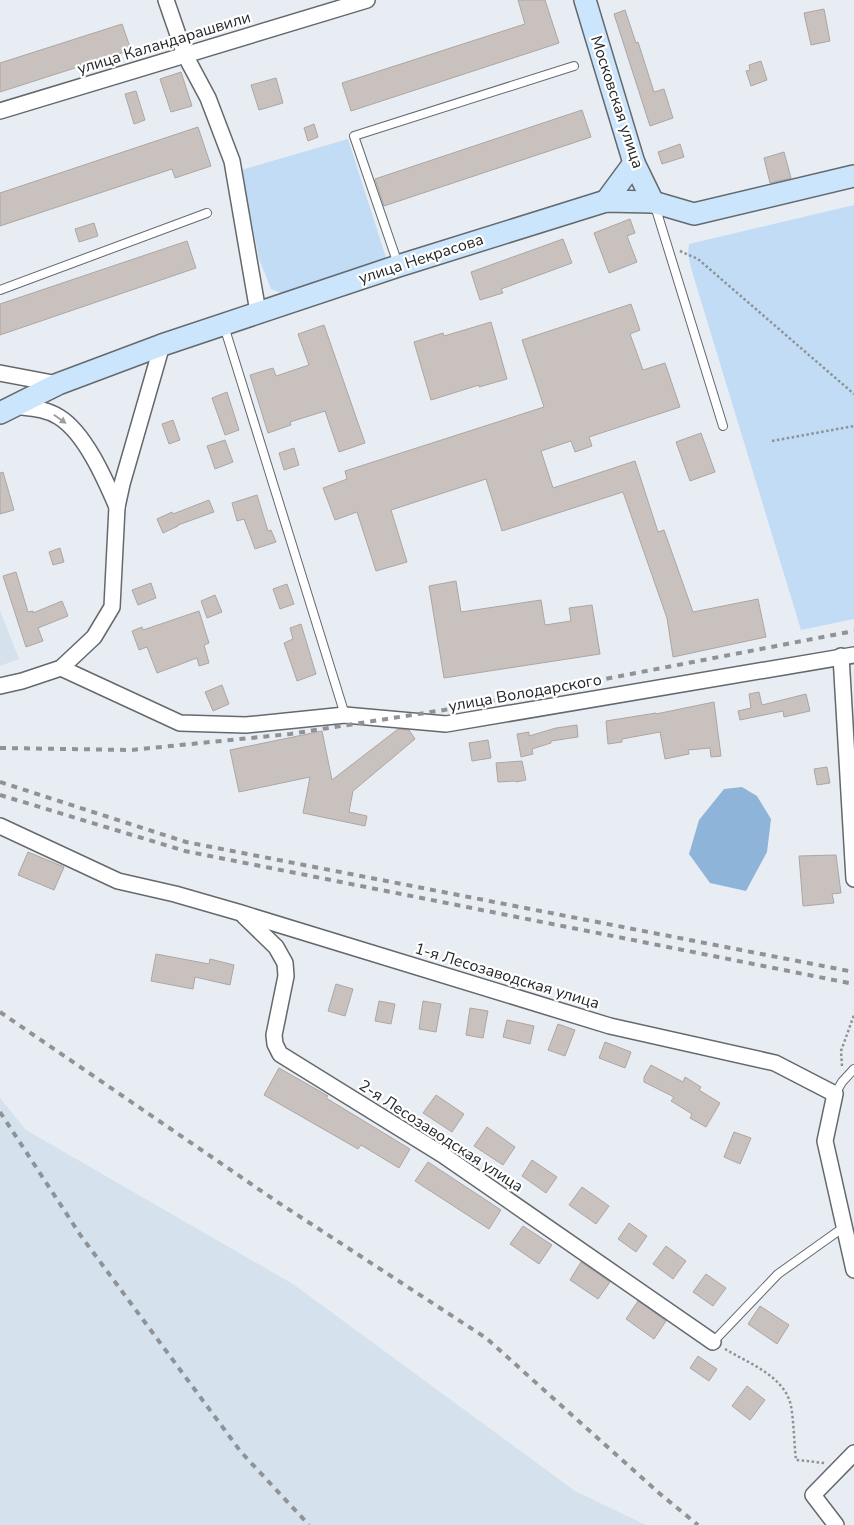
<svg xmlns="http://www.w3.org/2000/svg" width="854" height="1525" font-family="'Nunito Sans',sans-serif">
  <style>
    .built { fill: #d5e1ec }
    .green { fill: #c2dcf5 }
    .water { fill: #8fb4d9 }
    .building { fill: #c9c1be; stroke: #ada6a3 }
    .lines { fill: none; stroke-linecap: round; stroke-linejoin: round }
    .lane-casing { stroke: #64696e; stroke-width: 10 }
    .street-casing { stroke: #64696e; stroke-width: 18 }
    .secondary-casing { stroke: #64696e; stroke-width: 24 }
    .path { stroke: #8e9296; stroke-width: 2.5; stroke-dasharray: 2.5 2.5; stroke-linecap: butt }
    .lane { stroke: #fff; stroke-width: 8 }
    .street { stroke: #fff; stroke-width: 15 }
    .secondary { stroke: #cbe5fc; stroke-width: 21 }
    .rail { stroke: #8f9296; stroke-width: 4; stroke-dasharray: 6 6; stroke-linecap: butt }
    .oneway { fill: #9d9e9f }
    .labels { text-anchor: middle; dominant-baseline: central; stroke-width: 4.5; stroke-linejoin: round; paint-order: stroke }
    .street-label { font-size: 16px; fill: #252729; stroke: #fff }
  </style>
  <rect width="100%" height="100%" fill="#e8edf3"/>
  <g class="built">
    <path d="M0,611L19,659L0,666Z"/>
    <path d="M0,1098L26,1130L293,1284L575,1491L646,1525H0Z"/>
  </g>
  <g class="green">
    <path d="M348,139L389,267L284,294L271,289L259,259L241,170Z"/>
    <path d="M854,205V619L801,630L691,268L688,254L689,244Z"/>
  </g>
  <path class="water" d="M742,787L757,796L771,819L767,852L746,891L710,883L689,854L699,820L724,789Z"/>
  <g class="building">
    <path d="M518,0H545L559,43L351,111L342,83L525,24Z"/>
    <path d="M824,9L830,41L811,45L804,13Z"/>
    <path d="M625,10L636,43L638,42L654,92L664,89L673,118L650,126L614,14Z"/>
    <path d="M122,24L131,50L0,92V63Z"/>
    <path d="M761,61L767,80L751,86L746,71L750,70L749,65Z"/>
    <path d="M181,72L192,106L171,112L160,79Z"/>
    <path d="M276,78L283,103L259,110L251,85Z"/>
    <path d="M136,91L145,120L134,124L125,94Z"/>
    <path d="M582,110L591,137L384,206L375,179Z"/>
    <path d="M314,124L318,137L308,141L304,128Z"/>
    <path d="M198,127L211,166L175,178L172,169L0,226V193Z"/>
    <path d="M680,144L684,157L662,164L658,152Z"/>
    <path d="M784,152L791,178L770,183L764,158Z"/>
    <path d="M630,219L635,233L627,236L637,262L609,273L594,233Z"/>
    <path d="M94,223L98,236L79,242L75,229Z"/>
    <path d="M563,239L572,263L501,289L503,293L480,300L471,272Z"/>
    <path d="M187,241L196,268L0,335V304Z"/>
    <path d="M631,304L640,330L630,334L643,370L665,363L680,407L589,437L592,446L575,452L571,441L541,451L553,488L635,461L658,532L664,530L693,612L758,599L766,637L673,657L667,618L623,492L502,531L486,479L391,510L407,562L376,571L357,512L335,520L323,488L347,479L345,471L544,407L522,340Z"/>
    <path d="M491,322L507,379L479,387V385L431,400L414,342L443,333L444,336Z"/>
    <path d="M324,325L365,443L339,452L325,411L290,422L291,425L268,433L250,375L273,368L276,376L309,365L298,334Z"/>
    <path d="M227,392L239,430L225,435L212,398Z"/>
    <path d="M173,420L180,440L169,444L162,424Z"/>
    <path d="M701,433L715,472L690,481L676,442Z"/>
    <path d="M225,440L233,462L215,469L207,446Z"/>
    <path d="M294,448L299,465L284,470L279,453Z"/>
    <path d="M3,472L14,510L0,514V473Z"/>
    <path d="M257,495L268,531L271,530L276,542L255,549L244,519L237,521L232,503Z"/>
    <path d="M209,500L214,512L178,525V526L163,533L157,519L172,512L173,514Z"/>
    <path d="M60,548L64,562L53,565L49,552Z"/>
    <path d="M16,572L28,612L33,611V613L62,601L68,616L38,628L43,641L26,647L3,576Z"/>
    <path d="M456,581L461,612L541,600L545,625L571,621L569,608L592,605L600,654L444,678L429,586Z"/>
    <path d="M151,583L156,598L138,605L132,590Z"/>
    <path d="M287,584L294,604L280,609L273,589Z"/>
    <path d="M215,595L222,612L207,618L201,601Z"/>
    <path d="M199,611L209,643L204,645L209,663L199,666L197,658L157,673L147,647L139,650L132,631L142,627L143,630Z"/>
    <path d="M301,624L316,674L297,681L284,643L293,639L290,628Z"/>
    <path d="M222,685L229,704L213,711L205,692Z"/>
    <path d="M759,692L762,705L806,694L810,711L784,717L783,711L740,720L738,711L751,708L749,694Z"/>
    <path d="M714,702L721,756L711,757L710,748L688,750L689,754L665,759L660,732L622,739V742L608,744L606,721L656,713V714Z"/>
    <path d="M577,725L578,737L551,741V743L532,749L533,754L521,757L517,734L529,732V736L556,728Z"/>
    <path d="M398,729L409,730L415,739L353,791L349,812L367,816L365,826L303,813L310,777L239,792L230,750L322,731L332,780Z"/>
    <path d="M488,740L491,758L472,761L469,743Z"/>
    <path d="M522,761L526,780L516,782L515,781L498,782L496,763Z"/>
    <path d="M827,767L830,783L817,785L814,769Z"/>
    <path d="M28,852L64,867L54,890L18,875Z"/>
    <path d="M836,855L841,893L832,894L834,903L803,906L799,856Z"/>
    <path d="M156,954L209,964L210,959L234,965L230,985L195,977L193,989L151,981Z"/>
    <path d="M336,984L353,989L345,1016L328,1011Z"/>
    <path d="M379,1001L395,1004L391,1024L375,1021Z"/>
    <path d="M423,1001L441,1004L436,1032L419,1029Z"/>
    <path d="M470,1008L488,1011L483,1038L466,1035Z"/>
    <path d="M507,1020L534,1026L530,1044L503,1037Z"/>
    <path d="M558,1024L575,1030L565,1056L548,1050Z"/>
    <path d="M605,1042L631,1052L625,1068L599,1058Z"/>
    <path d="M651,1065L683,1082L685,1077L701,1087L699,1090L720,1103L706,1127L690,1118L692,1114L671,1101L674,1097L644,1082V1077Z"/>
    <path d="M279,1068L328,1096L326,1098L410,1149L399,1168L361,1145L358,1149L264,1095Z"/>
    <path d="M436,1095L464,1114L452,1132L423,1113Z"/>
    <path d="M487,1127L515,1147L503,1165L474,1146Z"/>
    <path d="M734,1132L751,1138L740,1164L724,1157Z"/>
    <path d="M532,1160L557,1177L546,1193L522,1176Z"/>
    <path d="M428,1162L501,1210L489,1229L415,1181Z"/>
    <path d="M582,1187L609,1206L596,1224L569,1205Z"/>
    <path d="M629,1223L647,1236L636,1252L618,1239Z"/>
    <path d="M523,1226L552,1245L539,1264L510,1244Z"/>
    <path d="M666,1246L686,1261L673,1279L653,1264Z"/>
    <path d="M581,1262L610,1282L598,1299L570,1280Z"/>
    <path d="M706,1274L726,1288L713,1306L693,1292Z"/>
    <path d="M638,1301L666,1321L654,1339L626,1319Z"/>
    <path d="M760,1306L789,1325L777,1344L748,1324Z"/>
    <path d="M698,1356L717,1369L709,1381L690,1368Z"/>
    <path d="M747,1386L765,1400L750,1420L732,1406Z"/>
  </g>
  <g class="lines">
    <g class="lane-casing">
      <g id="lane">
        <path d="M655,206L723,426"/>
        <path d="M398,264L354,136L574,66"/>
        <path d="M0,290L207,213"/>
        <path d="M224,326L345,715"/>
        <path d="M835,1094L842,1082L854,1069"/>
        <path d="M713,1342L778,1274L844,1227"/>
      </g>
    </g>
    <g class="street-casing">
      <g id="street">
        <path d="M166,0L185,55L208,98L232,161L258,312"/>
        <path d="M0,111L367,0"/>
        <path d="M0,373L58,384"/>
        <path d="M14,406C29,408 45,408 59,417C85,433 105,479 117,507"/>
        <path d="M841,656L854,879"/>
        <path d="M61,668L180,723L246,725L345,715L446,724L854,655"/>
        <path d="M0,686L22,681L61,668L94,637L112,607L117,507L122,484L162,345"/>
        <path d="M0,826L118,881L175,894L241,913L610,1026L775,1063L835,1094L825,1141L854,1270"/>
        <path d="M244,916L276,947L285,963L286,976L274,1035L275,1044L280,1054L443,1155L713,1342"/>
        <path d="M836,1525L813,1495L854,1453"/>
      </g>
    </g>
    <g class="secondary-casing">
      <g id="secondary">
        <path d="M585,0L634,163L653,202"/>
        <path d="M606,201L634,163"/>
        <path d="M0,413L58,384L162,345L398,266L606,201L653,202L694,214L854,176"/>
      </g>
    </g>
    <g class="path">
      <path d="M680,251L698,259L854,394"/>
      <path d="M772,441L854,426"/>
      <path d="M842,1066L841,1051L854,1015"/>
      <path d="M725,1349C748,1363 785,1376 791,1406C794,1423 794,1442 796,1460L825,1463"/>
    </g>
    <use href="#lane" class="lane"/>
    <use href="#street" class="street"/>
    <use href="#secondary" class="secondary"/>
    <g class="rail">
      <path d="M0,748L131,750L290,734L444,710L854,631"/>
      <path d="M0,782L186,842L854,972"/>
      <path d="M0,795L185,851L854,984"/>
      <path d="M0,1012L276,1201L486,1338L659,1493L698,1525"/>
      <path d="M0,1112L81,1236L241,1452L309,1525"/>
    </g>
  </g>
  <defs><path id="oneway-solid" d="M-6-.8H1V-3.2L6.5 0L1 3.2V.8H-6Z" transform="scale(1.25)"/></defs>
  <use class="oneway" href="#oneway-solid" transform="translate(60 419) rotate(35)"/>
  <g class="labels">
    <g class="street-label">
      <text transform="translate(164 43) rotate(-17)">улица Каландарашвили</text>
      <text transform="translate(617 102) rotate(72)">Московская улица</text>
      <text transform="translate(421 259) rotate(-18)">улица Некрасова</text>
      <text transform="translate(525 693) rotate(-10)">улица Володарского</text>
      <text transform="translate(507 976) rotate(17)">1-я Лесозаводская улица</text>
      <text transform="translate(441 1136) rotate(33)">2-я Лесозаводская улица</text>
    </g>
  </g>
</svg>
